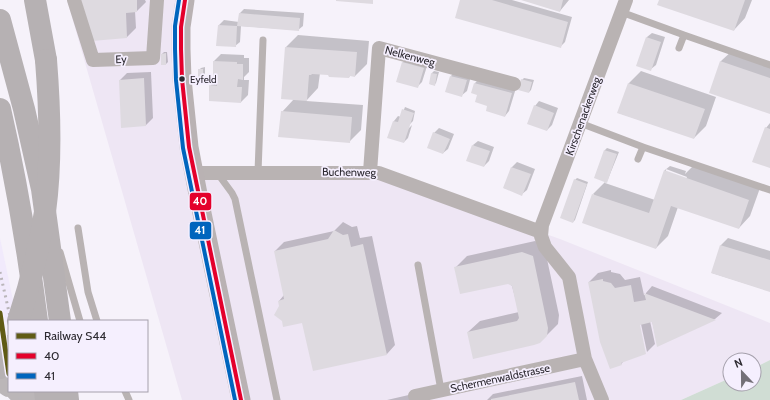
<svg xmlns="http://www.w3.org/2000/svg" width="770" height="400" font-family="Cabin,sans-serif">
	<style>
		.industrial { fill: #eee6f4 }
		.built { fill: #f1eafc }
		.green { fill: #d0ddd4 }
		.shadow { fill: #0003; fill-rule: evenodd }
		.building { fill: #dedae0 }
		.lines { fill: none; stroke-linecap: round; stroke-linejoin: round }
		.lane { stroke: #b9b3b3; stroke-width: 7 }
		.street { stroke: #b9b3b3; stroke-width: 14 }
		.secondary { stroke: #b9b2b3; stroke-width: 19 }
		.primary { stroke: #bbb6b8; stroke-width: 22 }
		.highway { stroke: #b6b1b3; stroke-width: 22 }
		.rail { stroke: #bab6ba; stroke-width: 3; stroke-dasharray: 2 4; stroke-linecap: butt }
		.highway-bridge { stroke: #b6b1b3; stroke-width: 22 }
		.bus-1-casing { stroke: #f5effe; stroke-width: 7 }
		.bus-2-casing { stroke: #f5effe; stroke-width: 7 }
		.bus-1 { stroke: #e4002b; stroke-width: 4 }
		.bus-2 { stroke: #0065bd; stroke-width: 4 }
		.rail-1-casing { stroke: #f5effe; stroke-width: 8 }
		.rail-1 { stroke: #605b15; stroke-width: 5 }
		.bus-dot { fill: #2c2930; stroke: #f5effe; stroke-width: 1.5 }
		.labels { text-anchor: middle; stroke-width: 3.5; stroke-linejoin: round; paint-order: stroke }
		.bus-label { font-size: 10px; fill: #2c2930; stroke: #f5effe; text-anchor: start }
		.street-label { font-size: 11px; fill: #2c2930; stroke: #f5effe }
		.line-badge { stroke: #f5effe; stroke-width: 1.5 }
		.badge-label { font-size: 11px; text-anchor: middle; font-weight: bold; fill: #fff }
	</style>
	<rect width="100%" height="100%" fill="#f6f2fa"/>
	<path class="industrial" d="M67 0H185L194 172H370L560 239 770 323V360L754 368V360H730V378L681 400H182Z"/>
	<path class="built" d="M0 238 17 319 0 324Z"/>
	<path class="green" d="M770 360V400H681L730 378V384H754V368Z"/>
	<path class="shadow" d="M82 0H145L146 2 137 11H135L136 28 127 37Z
		M461 0H512L572 17 565 42 560 47Z
		M524 0H569L560 11Z
		M660 0H752L745 18 734 30Z
		M244 9 304 13 303 26 298 30 241 26 240 42 235 46 217 45 219 25 224 20 239 22V14Z
		M652 33 665 37 656 65 651 69 647 37Z
		M298 35 369 41 367 64 355 76 351 75 349 77 320 73 318 88 306 101 363 105 361 130 349 142 282 112 294 99 286 47Z
		M733 50 770 62V112L711 92 721 61Z
		M164 52H167L168 62 166 64 162 54Z
		M221 54 244 55V58H249V72L244 77V80H249L248 95 241 102 210 86 218 78H214V61Z
		M408 57 428 63 422 82 417 87 397 81 403 62Z
		M205 67V77L203 80 199 70 201 68Z
		M434 71 439 72 436 83 434 85 430 84 432 73Z
		M455 71 471 76 467 91 462 95 451 76Z
		M641 71 716 97 706 126 694 138 619 113 629 83Z
		M151 72 153 118 146 125 122 126 120 80 127 73Z
		M524 78 534 80 531 90 529 92 522 80Z
		M477 81 516 88 509 111 505 116 489 105 478 94 475 83Z
		M539 101 558 108 552 125 547 130 535 106Z
		M405 107 415 111 413 121 405 129 407 130 412 125 408 138 404 142 388 137 394 121 398 116 401 117Z
		M770 123V167L766 128Z
		M439 128 454 134 448 149 443 153 434 133Z
		M478 141 494 147 489 161 484 166 473 145Z
		M607 148 619 152 608 179 605 183 655 200 665 170 670 166 686 171 685 174 694 165 760 188 750 216 739 228 678 207 668 236 656 248 593 194 606 181 595 177 605 150ZM666 169 687 177 686 179 666 172Z
		M517 162 535 169 527 190 522 194 504 188 512 167Z
		M577 178 588 182 575 220 573 222 575 180Z
		M343 222 352 227 357 226 360 238 372 236 395 345 387 354 303 322 280 307 279 301 284 295 275 251 284 242 334 231Z
		M728 238 770 251V291L712 273 721 245Z
		M535 241 544 245 559 315 558 324 540 342 468 332 480 321 519 312 512 286 509 283 455 268 467 256Z
		M611 270V272L620 274 625 280 640 277 644 295H646V293L652 286 722 313 715 319 658 345 652 321H650L655 344 647 352 641 324H639L624 361 621 364 589 282 598 273Z
		M582 376 587 400H487L493 394Z
		M413 394 415 400H387Z"/>
	<path class="building" d="M81 0H137V12L126 13 127 38 92 41Z
		M336 0H373V4L336 1Z
		M460 0H492L568 22 561 48 455 18Z
		M521 0H563L560 12Z
		M659 0H745L734 31 657 5Z
		M239 13 300 18 299 31 237 26Z
		M218 25 237 26 236 47 216 46Z
		M646 37 661 42 651 71 636 66Z
		M285 47 357 52 355 77 350 76 349 78 329 77 328 75 312 74 311 75H309L307 101 281 99Z
		M166 53V65H161V54Z
		M213 61 237 62V64H243V80L238 79 237 87H242L241 103 209 101V85L217 86V79H213Z
		M720 61 770 78V114L709 93Z
		M402 62 424 68 418 88 396 82Z
		M198 69H203V81H198Z
		M431 73 437 74 435 86 429 84Z
		M450 76 467 80 462 97 445 92Z
		M144 78 146 126 121 128 119 80Z
		M521 79 532 82 529 93 518 90Z
		M474 83 512 93 505 117 486 111 487 106 475 102 477 95 471 93Z
		M628 83 705 109 694 139 617 113Z
		M534 105 554 113 547 131 527 124Z
		M402 109 414 113 404 143 387 138 393 121 398 122Z
		M281 111 352 117 350 143 278 137Z
		M765 127 770 129V168L752 162Z
		M433 132 450 139 443 154 427 148Z
		M472 145 490 151 484 167 466 161Z
		M604 150 617 154 607 183 594 178Z
		M511 167 531 174 522 196 503 188Z
		M664 170 749 200 739 229 671 206 656 249 582 223 592 194 649 213Z
		M574 179 587 184 573 223 560 218Z
		M334 230 343 235 348 234 351 247 363 244 387 355 313 371 302 323 283 327 282 321 274 315 279 306 278 301 284 299 274 251 328 239Z
		M720 245 770 260V292L711 273Z
		M522 252 533 256 548 328 547 336 540 343 534 345 473 359 467 332 517 321 519 318 512 286 508 284 460 294 454 267Z
		M603 279V281L611 283 615 288 631 285 634 302 646 300 644 293 716 320 657 347 652 322 640 325 646 354 621 363 622 365 610 369 600 342 588 282Z
		M575 382 579 400H491V399Z"/>
	<g class="lines">
		<path class="lane" d="M621 12 684 35 770 65
			M679 48 684 35
			M580 123 643 147 770 190
			M638 159 643 147
			M258 172 263 40
			M218 174 232 193 235 199 277 400
			M78 228 88 292 97 321
			M60 252 80 321
			M418 265 441 390
			M125 391 129 400"/>
		<path class="street" d="M74 0 93 60 153 58 157 0
			M370 172 379 48 514 84
			M194 173H379L541 232
			M415 396 585 359
			M602 400 585 359 569 277 545 247 541 236 542 225 626 0"/>
		<path class="secondary" d="M185 0 181 27V49L182 79 189 147 198 194 241 400"/>
		<path class="primary" d="M0 380 9 386
			M17 391 31 400"/>
		<path class="highway" d="M35 0 46 60
			M0 20 24 109 42 189 60 321
			M0 109C16 179 28 250 37 321
			M0 368 9 346
			M45 391 46 400
			M67 391 68 400"/>
		<path class="rail" d="M0 272 11 321
			M19 391 20 400"/>
		<path class="highway-bridge" d="M18 321C30 285 39 249 45 212 52 161 50 110 46 60"/>
		<defs>
			<path id="bus-1" d="M185 0 181 27V49L182 79 189 147 241 400"/>
			<path id="bus-2" d="M179 0 175 26V49L176 80 183 148 235 400"/>
		</defs>
		<use href="#bus-1" class="bus-1-casing"/>
		<use href="#bus-2" class="bus-2-casing"/>
		<use href="#bus-1" class="bus-1"/>
		<use href="#bus-2" class="bus-2"/>
		<defs>
			<path id="rail-1" d="M0 313 9 374"/>
		</defs>
		<use href="#rail-1" class="rail-1-casing"/>
		<use href="#rail-1" class="rail-1"/>
	</g>
	<circle class="bus-dot" cx="182" cy="79" r="3.5"/>
	<g class="labels">
		<g class="bus-label">
			<text x="190" y="83">Eyfeld</text>
		</g>
		<g class="street-label">
			<text transform="translate(410 56) rotate(15)" y="4">Nelkenweg</text>
			<text transform="translate(121 59) rotate(-2)" y="4">Ey</text>
			<text transform="translate(583 116) rotate(-70)" y="4">Kirschenackerweg</text>
			<text transform="translate(349 172) rotate(1)" y="4">Buchenweg</text>
			<text transform="translate(500 378) rotate(-12)" y="4">Schermenwaldstrasse</text>
		</g>
	</g>
	<g class="line-badge">
		<rect x="189" y="192" width="23" height="19" rx="4" fill="#e4002b"/>
		<rect x="189" y="221" width="23" height="19" rx="4" fill="#0065bd"/>
	</g>
	<g class="badge-label">
		<text x="200" y="205">40</text>
		<text x="200" y="234">41</text>
	</g>
	<rect x="8" y="320" width="140" height="72" fill="#f5effe" stroke="#a5a0ac"/>
	<rect x="16" y="333" width="20" height="6" fill="#605b15" stroke="#a5a0ac"/>
	<text x="44" y="340" font-size="12" fill="#2c2930">Railway S44</text>
	<rect x="16" y="353" width="20" height="6" fill="#e4002b" stroke="#a5a0ac"/>
	<text x="44" y="360" font-size="12" fill="#2c2930">40</text>
	<rect x="16" y="373" width="20" height="6" fill="#0065bd" stroke="#a5a0ac"/>
	<text x="44" y="380" font-size="12" fill="#2c2930">41</text>
	<g transform="translate(742 372) rotate(338)"><circle r="19" fill="#f5effe" stroke="#a5a0ac"/>
	<path d="M0-3L7 15L0 10L-7 15Z" fill="#736f77"/>
	<text y="-6" font-size="11" font-weight="bold" text-anchor="middle" fill="#2c2930">N</text>
	</g>
</svg>
